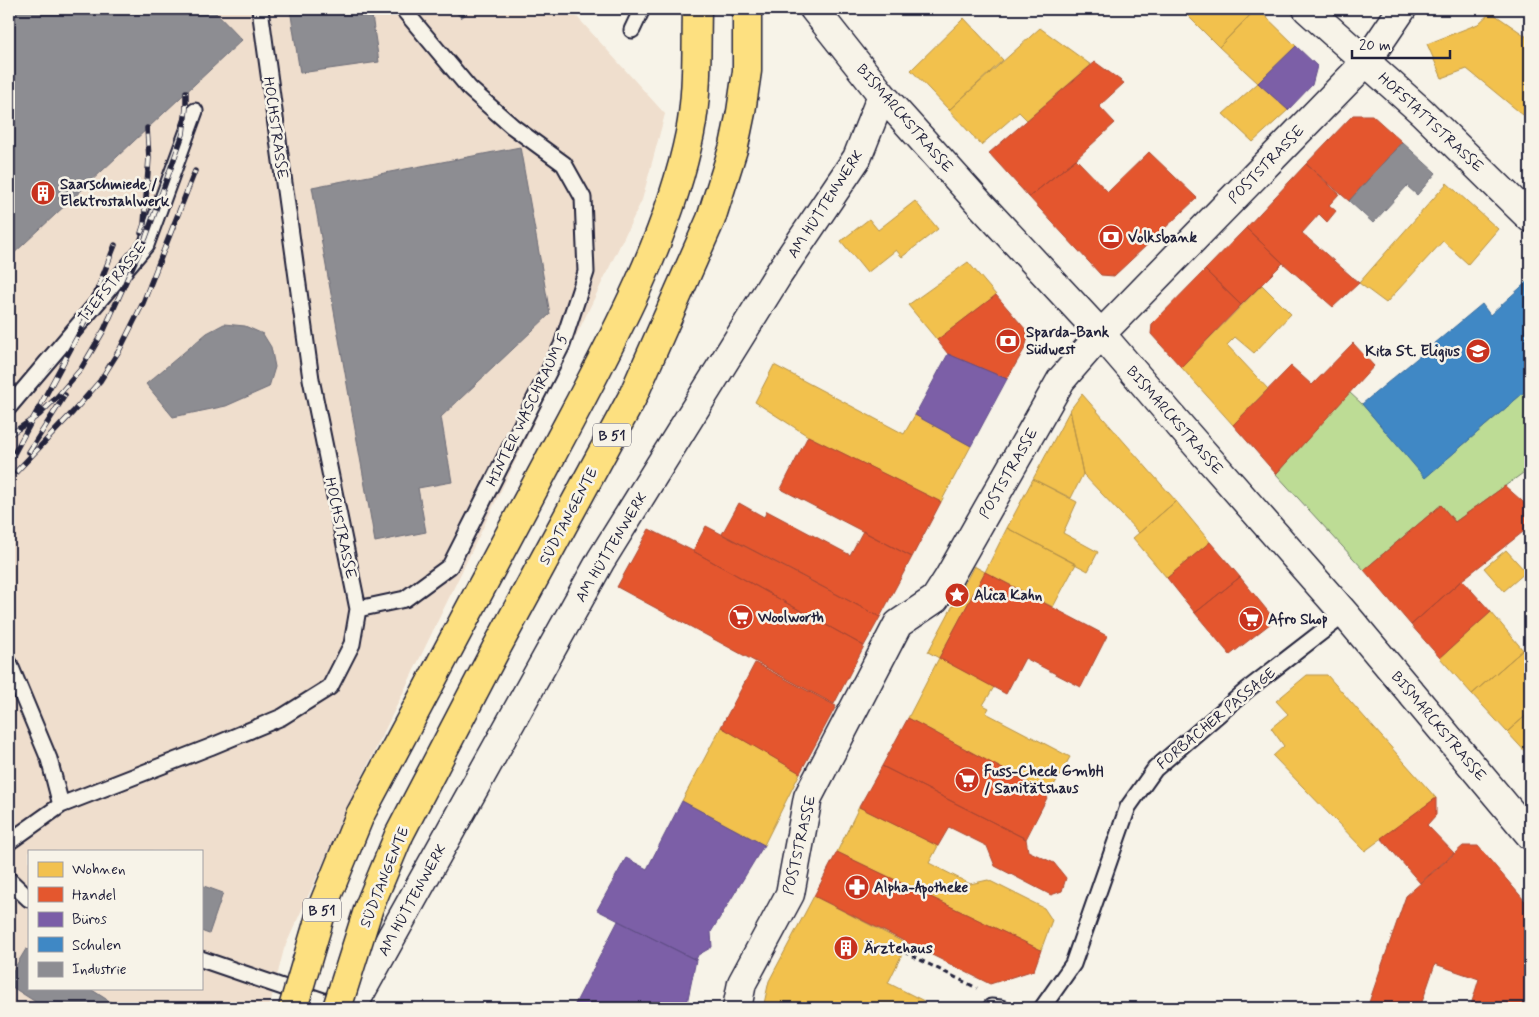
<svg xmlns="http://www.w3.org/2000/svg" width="1539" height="1017" font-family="Mynerve,sans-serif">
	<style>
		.built { fill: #efdecd; fill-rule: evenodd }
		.green { fill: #bddc95; stroke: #707f68 }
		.homes { fill: #f2c14e; stroke: #b49148 }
		.shops { fill: #e4572e; stroke: #aa4732 }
		.offices { fill: #7b5ea7; stroke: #604c87 }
		.schools { fill: #3f88c5; stroke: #36699c }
		.industry { fill: #8d8d92; stroke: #6d6d78 }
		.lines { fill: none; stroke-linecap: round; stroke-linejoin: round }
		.lane-casing { stroke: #22223b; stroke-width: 19 }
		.street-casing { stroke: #22223b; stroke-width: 31 }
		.secondary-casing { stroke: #22223b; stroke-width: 31 }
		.primary-casing { stroke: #22223b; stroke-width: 31 }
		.path { stroke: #22223b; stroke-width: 3; stroke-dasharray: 5 4; stroke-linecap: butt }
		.lane { stroke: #f7f3e8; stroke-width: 15 }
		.street { stroke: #f7f3e8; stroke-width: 28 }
		.secondary { stroke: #f7f3e8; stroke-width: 28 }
		.primary { stroke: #fde080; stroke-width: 28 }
		.rail-casing { stroke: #22223b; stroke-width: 5.5 }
		.rail { stroke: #f7f3e8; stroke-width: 4; stroke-dasharray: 11; stroke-linecap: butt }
		.primary-bridge-casing { stroke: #22223b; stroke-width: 31; stroke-linecap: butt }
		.primary-bridge { stroke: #fde080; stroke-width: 28 }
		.labels { text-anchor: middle; stroke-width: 5; stroke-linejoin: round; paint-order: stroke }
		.shield { fill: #f7f3e8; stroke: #62616f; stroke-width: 1 }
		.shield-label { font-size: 14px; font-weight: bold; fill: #22223b }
		.street-label { font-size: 15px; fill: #22223b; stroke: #f7f3e8 }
		.poi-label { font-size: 15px; font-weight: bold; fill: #22223b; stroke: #f7f3e8; text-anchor: start }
	</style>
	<rect width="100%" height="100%" fill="#f7f3e8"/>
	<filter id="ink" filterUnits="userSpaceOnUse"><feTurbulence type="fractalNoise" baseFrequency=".02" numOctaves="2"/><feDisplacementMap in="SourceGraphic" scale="10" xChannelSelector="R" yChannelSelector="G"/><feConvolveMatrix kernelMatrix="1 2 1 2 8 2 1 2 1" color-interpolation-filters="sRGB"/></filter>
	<g filter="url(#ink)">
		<path class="built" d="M9 9H570L665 114 642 200 365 771 284 949 269 1008H9ZM29 851H201V988H29Z"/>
		<path class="green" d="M1530 387V468L1455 522 1441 505 1364 570 1276 474 1349 392 1362 404 1426 477Z"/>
		<path class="homes" d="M1194 9H1256L1219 47 1187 15Z
			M1256 9H1258L1296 46 1258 83 1219 47Z
			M1491 12 1530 39V106L1523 115 1467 69 1442 78 1427 44 1478 24Z
			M964 18 1003 60 949 110 911 70Z
			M1040 28 1091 65 1027 120 1019 112 981 145 949 110Z
			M1258 83 1288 110 1253 142 1223 114Z
			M1447 183 1498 229 1468 264 1443 241 1386 303 1359 283Z
			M915 201 938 229 902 257 896 250 867 273 841 241 869 219 878 230Z
			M968 262 996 295 937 340 908 305Z
			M1262 285 1291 314 1254 353 1235 337 1227 345 1268 389 1233 425 1181 367Z
			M774 365 904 434 915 415 971 446 941 502 808 436 755 402Z
			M1082 394 1176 501 1139 533 1083 474 1070 410Z
			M1070 410 1083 474 1071 498 1033 479Z
			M1033 479 1077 502 1063 533 1098 552 1088 571 1007 528Z
			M1176 501 1210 542 1167 578 1133 538Z
			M1007 528 1076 564 1053 607 985 572Z
			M1506 550 1526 572 1504 591 1484 568Z
			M974 566 985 572 939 658 928 652Z
			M1491 612 1523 650 1472 694 1440 658Z
			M1523 650 1530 658V712L1507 732 1472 694Z
			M939 658 994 687 983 705 989 708 986 713 1070 757 1049 794 908 718Z
			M1307 675H1327L1436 798 1365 851 1273 756 1284 746 1271 728 1288 714 1276 701Z
			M1530 712V757L1507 732Z
			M721 727 800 773 764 845 682 801Z
			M859 807 938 846 929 863 970 884 988 880 1044 908 1052 920 1041 950 837 852Z
			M814 896 907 944 888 983 924 1001 920 1008H763L769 981Z"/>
		<path class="shops" d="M1095 62 1124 83 1099 106 1115 123 1076 159 1029 197 989 153Z
			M1353 115H1372L1402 142 1349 201 1306 164Z
			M1149 152 1197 198 1114 276 1101 275 1029 197 1076 159 1108 192Z
			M1306 164 1339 194 1329 205 1336 211 1327 222 1319 214 1302 233 1359 283 1333 307 1283 263 1246 228Z
			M1246 228 1283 263 1241 305 1205 270Z
			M1205 270 1241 305 1181 367 1151 334 1152 324Z
			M996 295 1026 330 1028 337 1025 348 1007 379 948 354 937 340Z
			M1353 343 1374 366 1276 474 1233 425 1291 366 1312 385Z
			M808 436 941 502 912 557 781 489Z
			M1505 486 1530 508V520L1523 532 1462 580 1411 625 1364 570 1441 505 1455 522Z
			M739 503 764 517 767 511 850 555 863 531 912 557 880 617 722 534Z
			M706 526 880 617 864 646 693 551Z
			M649 529 693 551 864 646 834 704 617 587Z
			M1210 542 1240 577 1195 613 1167 578Z
			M985 572 1107 636 1081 687 1025 658 1006 694 939 658Z
			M1240 577 1275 620 1230 655 1195 613Z
			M1462 580 1491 612 1440 658 1411 625Z
			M755 663 836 706 800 773 721 727Z
			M908 718 1049 794 1026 839 882 766Z
			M882 766 1026 839 1028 851 1054 863 1066 878 1062 891 1051 895 995 866 987 846 949 827 938 846 859 807Z
			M1436 798V815L1427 825 1454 853 1420 883 1381 838Z
			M1463 846H1478L1530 907V1008H1470L1479 979 1435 964 1420 1008H1367L1406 896Z
			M837 852 1041 950 1034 970 990 984 814 896Z"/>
		<path class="offices" d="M1296 46 1317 66 1312 85 1288 110 1258 83Z
			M948 354 1007 379 971 446 915 415Z
			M682 801 764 845 711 932 712 947 698 955 696 960 597 910 626 858 647 869Z
			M618 921 696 960 686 1008H578L574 1006Z"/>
		<path class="schools" d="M1530 279V387L1425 478 1362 404 1482 304 1490 315Z"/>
		<path class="industry" d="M9 9H212L242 40 9 258Z
			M290 9H371L379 62 300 73Z
			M453 9H472L461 18Z
			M1402 142 1436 173 1417 195 1407 186 1373 223 1349 201Z
			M520 147 550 314 441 417 452 482 418 488 426 532 375 542 312 187Z
			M224 324 245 326 263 334 271 347 275 367 269 387 226 406 173 417 146 384 207 333Z
			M201 885 223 893 209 934 201 931Z
			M26 949 29 950V988H89L120 1008H45L9 985V977Z"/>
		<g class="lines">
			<defs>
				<path id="lane" d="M632 30 642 9
					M9 407 146 245 195 111
					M358 609 405 599 450 566 562 345 586 272 583 198 564 164 512 126 470 89 403 9
					M9 663 49 759 61 805
					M9 842 61 805 210 747 282 717 330 687 352 644 358 609 311 379 260 9
					M9 880 29 899
					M201 959 344 1008
					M991 1007 1001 1008
					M1042 1008 1073 964 1128 807 1155 769 1248 689 1345 614"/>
				<path id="street" d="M1307 9 1422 112 1530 218
					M737 1008 742 983 790 894 808 797 898 624 935 599 949 577 1061 380 1101 334 1366 62 1402 9"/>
				<path id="secondary" d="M814 9 882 95 981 205 1101 334 1187 434 1345 614 1530 835
					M352 1008 601 560 778 275 857 158 882 95"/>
				<path id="primary" d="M360 815C422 699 484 582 546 466 600 363 667 248 690 133 698 92 696 50 697 9
					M399 835 497 647 632 398 711 219 734 146 741 112 747 71V9"/>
			</defs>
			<use href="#lane" class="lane-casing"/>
			<use href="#street" class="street-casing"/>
			<use href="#secondary" class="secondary-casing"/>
			<use href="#primary" class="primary-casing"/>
			<path class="path" d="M904 952 977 988"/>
			<use href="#lane" class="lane"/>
			<use href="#street" class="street"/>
			<use href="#secondary" class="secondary"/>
			<use href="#primary" class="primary"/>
			<defs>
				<path id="rail" d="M141 233 144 224 149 158 147 128
					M9 435 39 415 57 397 81 369 104 330 146 237 183 134 186 108V92
					M29 452 65 395
					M9 463 82 328 115 245
					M16 472 73 412 100 381 120 349 143 303 195 171"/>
			</defs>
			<use href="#rail" class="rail-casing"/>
			<use href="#rail" class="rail"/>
			<defs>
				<path id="primary-bridge" d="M293 1008 324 903 360 815
					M337 1008 369 907 399 835"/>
			</defs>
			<use href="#primary-bridge" class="primary-bridge-casing"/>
			<use href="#primary-bridge" class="primary-bridge"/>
		</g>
	</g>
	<defs>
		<symbol id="building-disc" viewBox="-11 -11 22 22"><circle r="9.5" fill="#c8321e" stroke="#f7f3e8"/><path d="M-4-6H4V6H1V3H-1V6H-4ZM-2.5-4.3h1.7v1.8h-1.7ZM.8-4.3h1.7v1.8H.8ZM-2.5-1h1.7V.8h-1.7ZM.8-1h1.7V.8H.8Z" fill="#fff"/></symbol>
		<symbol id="bank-disc" viewBox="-11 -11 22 22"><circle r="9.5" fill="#c8321e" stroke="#f7f3e8"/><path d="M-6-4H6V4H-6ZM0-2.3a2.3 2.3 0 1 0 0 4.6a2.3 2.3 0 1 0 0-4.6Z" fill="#fff"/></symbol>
		<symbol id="school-disc" viewBox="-11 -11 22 22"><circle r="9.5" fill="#c8321e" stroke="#f7f3e8"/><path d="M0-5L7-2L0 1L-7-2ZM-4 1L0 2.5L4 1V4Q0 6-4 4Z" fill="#fff"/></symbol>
		<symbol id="sight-disc" viewBox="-11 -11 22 22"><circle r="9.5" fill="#c8321e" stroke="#f7f3e8"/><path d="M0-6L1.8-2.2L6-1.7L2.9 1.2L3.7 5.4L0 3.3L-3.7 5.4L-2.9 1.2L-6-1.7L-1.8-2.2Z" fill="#fff"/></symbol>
		<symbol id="supermarket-disc" viewBox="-11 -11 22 22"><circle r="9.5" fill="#c8321e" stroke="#f7f3e8"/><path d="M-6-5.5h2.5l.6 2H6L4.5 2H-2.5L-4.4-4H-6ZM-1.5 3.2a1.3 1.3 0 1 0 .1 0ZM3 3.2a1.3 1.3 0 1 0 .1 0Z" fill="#fff"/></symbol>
		<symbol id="pharmacy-disc" viewBox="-11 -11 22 22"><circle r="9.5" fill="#c8321e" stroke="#f7f3e8"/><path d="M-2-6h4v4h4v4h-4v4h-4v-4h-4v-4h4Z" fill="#fff"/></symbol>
	</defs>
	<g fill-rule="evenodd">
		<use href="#building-disc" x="29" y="179" width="28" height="28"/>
		<use href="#bank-disc" x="1097" y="223" width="28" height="28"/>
		<use href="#bank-disc" x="994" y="327" width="28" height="28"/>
		<use href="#school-disc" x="1464" y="337" width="28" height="28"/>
		<use href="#sight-disc" x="943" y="581" width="28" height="28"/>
		<use href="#supermarket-disc" x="727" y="603" width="28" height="28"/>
		<use href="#supermarket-disc" x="1237" y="605" width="28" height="28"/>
		<use href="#supermarket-disc" x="953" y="766" width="28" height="28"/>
		<use href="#pharmacy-disc" x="843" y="873" width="28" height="28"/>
		<use href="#building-disc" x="832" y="934" width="28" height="28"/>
	</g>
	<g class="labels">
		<g class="shield">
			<rect x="593" y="423.5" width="38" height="23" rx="4"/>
			<rect x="303" y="898.5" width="38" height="23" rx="4"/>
		</g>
		<g class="shield-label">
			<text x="612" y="440">B 51</text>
			<text x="322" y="915">B 51</text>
		</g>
		<g class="street-label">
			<text transform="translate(905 118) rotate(49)" y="5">BISMARCKSTRASSE</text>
			<text transform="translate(1431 122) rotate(43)" y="5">HOFSTATTSTRASSE</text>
			<text transform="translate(276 128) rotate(82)" y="5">HOCHSTRASSE</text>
			<text transform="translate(1266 164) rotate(-46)" y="5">POSTSTRASSE</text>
			<text transform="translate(825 204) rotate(-57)" y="5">AM HÜTTENWERK</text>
			<text transform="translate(112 282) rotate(-51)" y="5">TIEFSTRASSE</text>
			<text transform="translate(527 410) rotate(-64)" y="5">HINTER WASCHRAUM 5</text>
			<text transform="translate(1175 420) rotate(49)" y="5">BISMARCKSTRASSE</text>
			<text transform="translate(1008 473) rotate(-60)" y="5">POSTSTRASSE</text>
			<text transform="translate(568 516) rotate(-62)" y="5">SÜDTANGENTE</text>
			<text transform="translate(341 528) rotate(78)" y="5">HOCHSTRASSE</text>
			<text transform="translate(611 547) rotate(-59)" y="5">AM HÜTTENWERK</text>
			<text transform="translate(1216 718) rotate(-40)" y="5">FORBACHER PASSAGE</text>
			<text transform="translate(1439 726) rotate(50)" y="5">BISMARCKSTRASSE</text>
			<text transform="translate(799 845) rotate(-77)" y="5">POSTSTRASSE</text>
			<text transform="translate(384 877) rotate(-68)" y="5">SÜDTANGENTE</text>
			<text transform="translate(412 900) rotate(-61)" y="5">AM HÜTTENWERK</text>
		</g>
		<g class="poi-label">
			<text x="60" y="189">Saarschmiede /<tspan x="60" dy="17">Elektrostahlwerk</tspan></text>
			<text x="1128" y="242">Volksbank</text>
			<text x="1026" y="337">Sparda-Bank<tspan x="1026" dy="17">Südwest</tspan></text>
			<text x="1460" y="356" text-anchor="end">Kita St. Eligius</text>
			<text x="974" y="600">Alica Kahn</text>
			<text x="758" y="622">Woolworth</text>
			<text x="1268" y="624">Afro Shop</text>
			<text x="984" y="776">Fuss-Check GmbH<tspan x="984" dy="17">/ Sanitätshaus</tspan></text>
			<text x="874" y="892">Alpha-Apotheke</text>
			<text x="864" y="953">Ärztehaus</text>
		</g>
	</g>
	<rect width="1539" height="1017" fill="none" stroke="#f7f3e8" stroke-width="30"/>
	<rect x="15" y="15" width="1509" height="987" fill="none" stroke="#22223b" stroke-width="2" filter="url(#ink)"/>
	<rect x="28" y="850" width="175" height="140" fill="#f7f3e8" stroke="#a29fa3"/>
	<rect x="38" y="862" width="25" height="15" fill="#f2c14e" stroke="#a29fa3"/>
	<text x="72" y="874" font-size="15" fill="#22223b">Wohnen</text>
	<rect x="38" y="887" width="25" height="15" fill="#e4572e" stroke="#a29fa3"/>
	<text x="72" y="900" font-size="15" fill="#22223b">Handel</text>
	<rect x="38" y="912" width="25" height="15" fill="#7b5ea7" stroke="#a29fa3"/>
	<text x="72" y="924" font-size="15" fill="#22223b">Büros</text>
	<rect x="38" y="937" width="25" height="15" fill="#3f88c5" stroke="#a29fa3"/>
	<text x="72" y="950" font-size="15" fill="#22223b">Schulen</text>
	<rect x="38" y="962" width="25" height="15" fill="#8d8d92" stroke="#a29fa3"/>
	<text x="72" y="974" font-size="15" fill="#22223b">Industrie</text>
	<path d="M1352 50v8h98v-8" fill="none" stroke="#22223b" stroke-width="2.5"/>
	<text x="1359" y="50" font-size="15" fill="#22223b" stroke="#f7f3e8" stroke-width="4" paint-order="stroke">20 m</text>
</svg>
